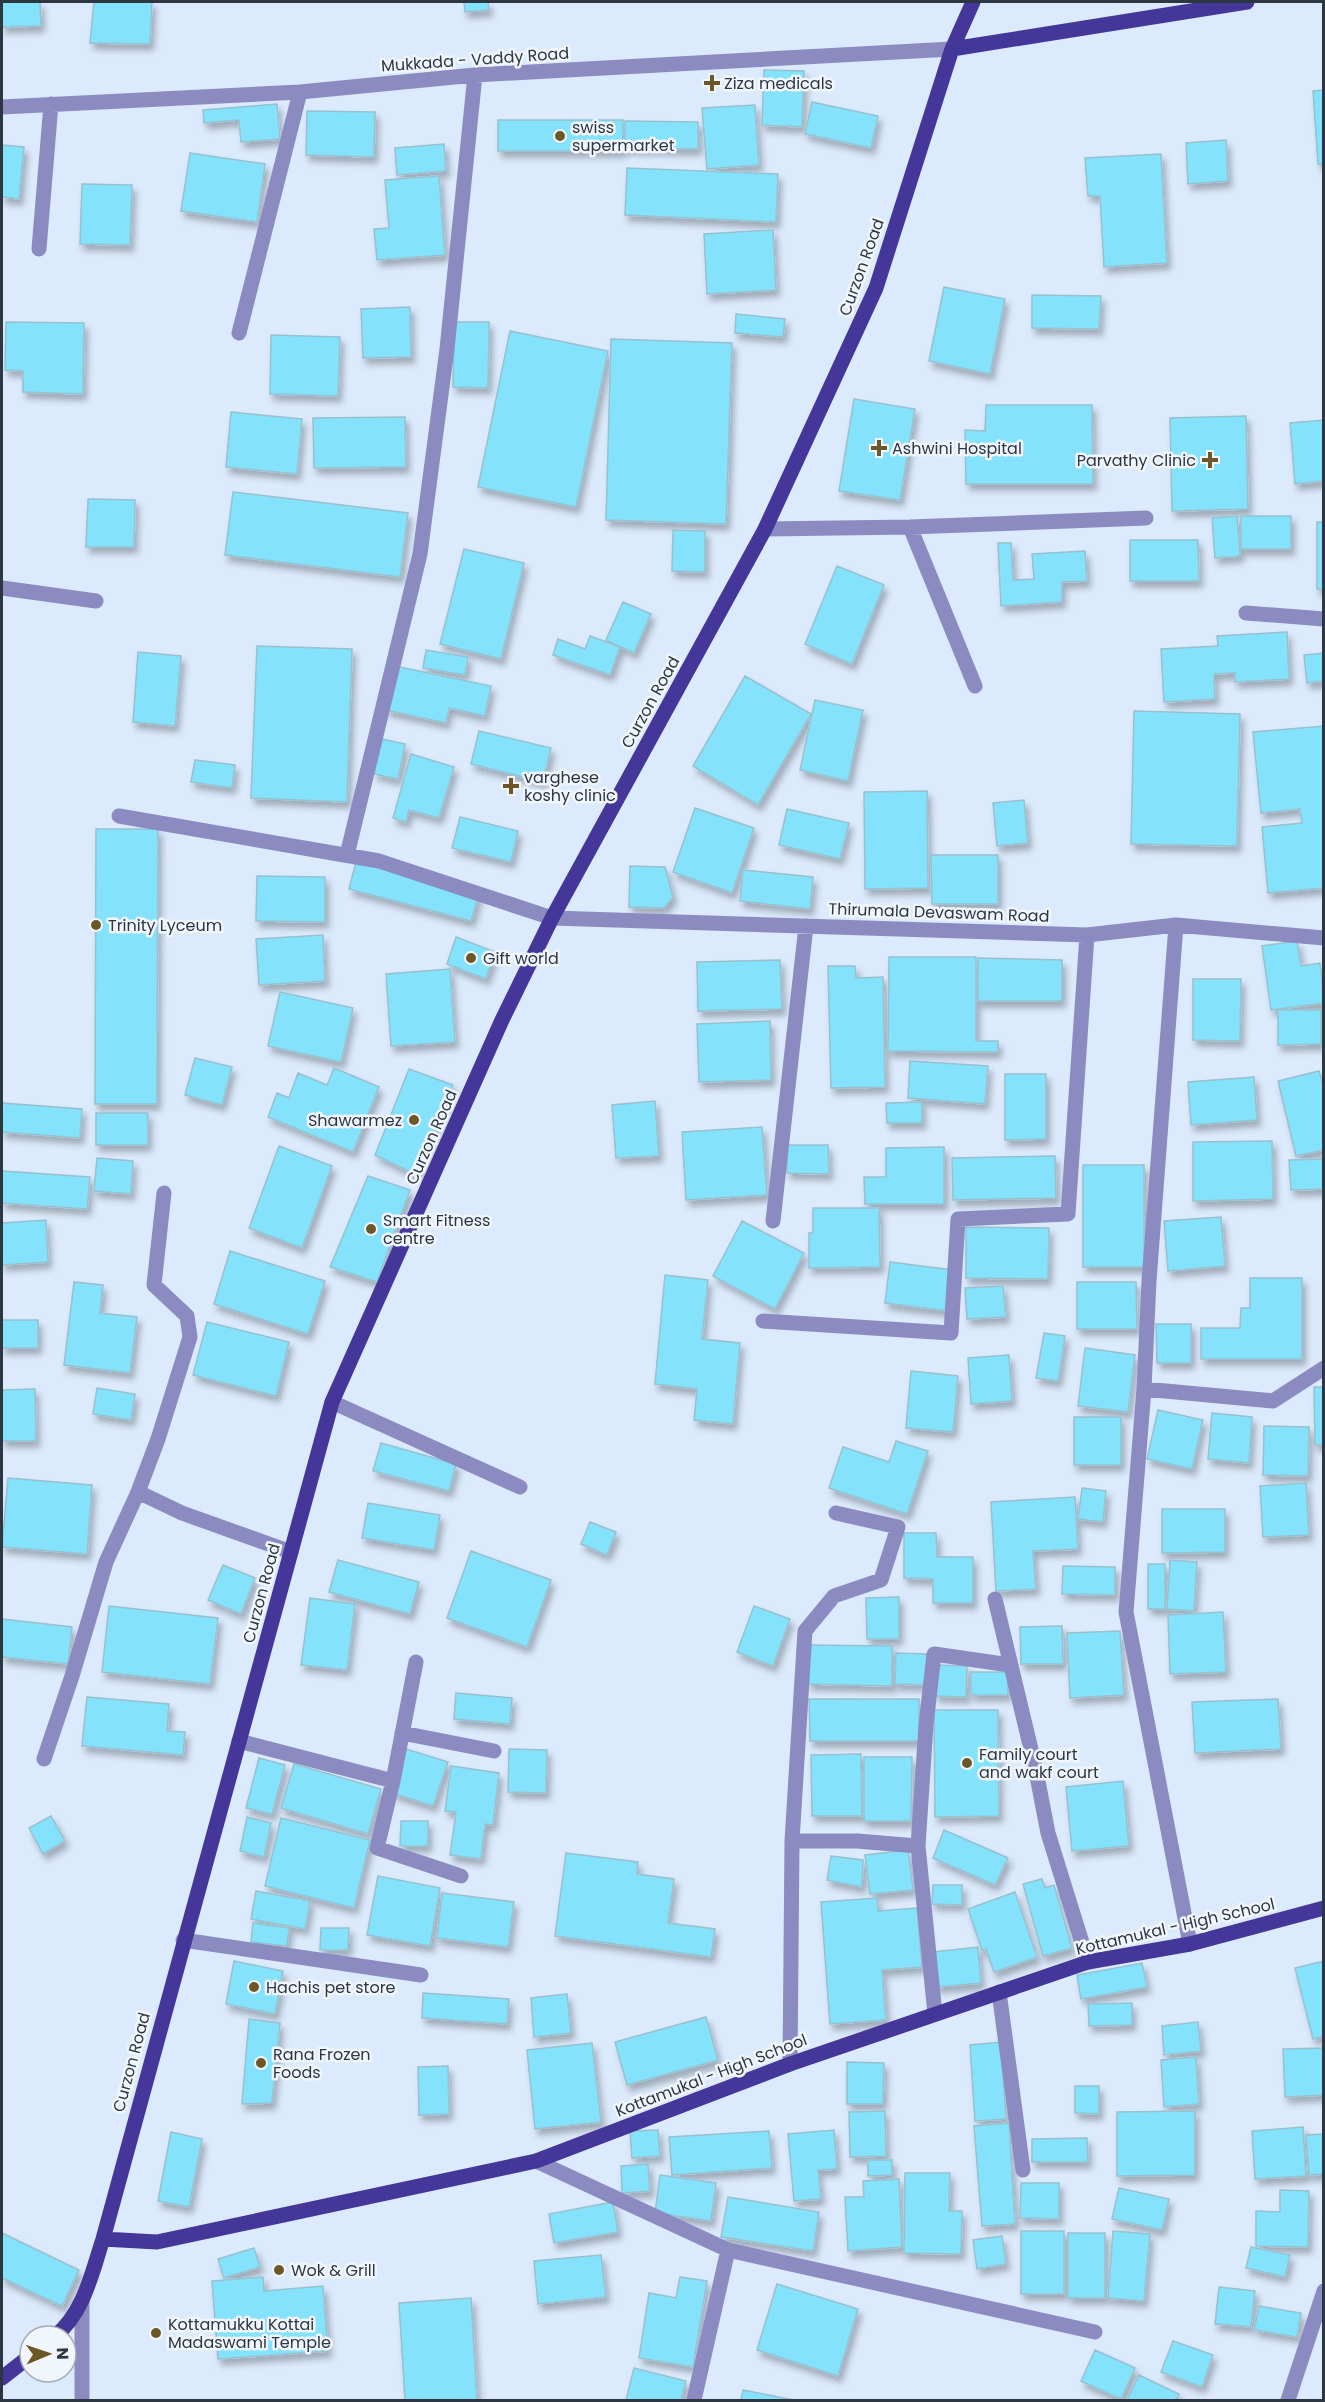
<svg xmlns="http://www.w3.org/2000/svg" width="1325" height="2402" font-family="Poppins,sans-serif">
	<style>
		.building { fill: #84e2fc; stroke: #97c1ce; stroke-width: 1.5; filter: url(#shadow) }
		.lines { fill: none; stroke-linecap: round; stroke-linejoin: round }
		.minor { stroke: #8b8bc2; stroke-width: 15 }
		.major { stroke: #45379a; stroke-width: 15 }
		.poi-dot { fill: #6c5827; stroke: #f1f6fc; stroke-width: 2 }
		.labels { text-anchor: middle; stroke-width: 5; stroke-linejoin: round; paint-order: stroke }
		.street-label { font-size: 16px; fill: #2d3742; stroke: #f1f6fc }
		.poi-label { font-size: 16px; fill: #2d3742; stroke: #f1f6fc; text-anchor: start }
	</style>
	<defs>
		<filter id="shadow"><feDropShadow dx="3.5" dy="6" stdDeviation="3" flood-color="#0004"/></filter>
	</defs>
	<rect width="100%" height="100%" fill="#dbeafc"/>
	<path class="building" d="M2 2H40L41 26 2 27Z
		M94 2H152L150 44 90 43Z
		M464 2H488L489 10 465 12Z
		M764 70 804 71 802 127 762 125Z
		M1324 90V164H1318L1313 91Z
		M812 102 878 116 871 148 805 134Z
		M277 104 280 139 241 142 239 120 204 123 203 110Z
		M755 105 759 165 707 169 702 108Z
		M307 111 375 112 374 157 306 155Z
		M498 120H623V151H498Z
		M625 121 698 122V149L625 148Z
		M1226 140 1228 181 1188 184 1186 143Z
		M444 144 446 171 397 175 395 148Z
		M2 145 24 147 19 199 2 197Z
		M190 153 265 164 257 222 181 211Z
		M1161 154 1167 263 1104 267 1100 196H1088L1085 158Z
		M627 168 778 174 776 222 625 215Z
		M439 176 445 255 377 260 374 229 389 228 385 180Z
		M82 184 132 185 130 245 80 244Z
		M773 230 776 290 707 294 704 234Z
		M944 287 1005 299 990 374 929 361Z
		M1032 295 1101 296 1099 329 1032 328Z
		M410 307 411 357 363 358 361 309Z
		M736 314 785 319 783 337 735 333Z
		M6 322 84 323 83 394 23 392V371L5 370Z
		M454 322H489L488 388 453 387Z
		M510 331 608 351 576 507 478 487Z
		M271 335 340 337 338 396 270 394Z
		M611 339 732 343 726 524 606 520Z
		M854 399 915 409 900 500 839 491Z
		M986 405H1092L1093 484H966L965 430 985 431Z
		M231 412 302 419 297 474 226 467Z
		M1246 416 1248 509 1172 511 1170 418Z
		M405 417 406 467 314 468 313 418Z
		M1324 420V481L1295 484 1290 423Z
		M233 492 408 513 400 577 225 555Z
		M88 499 135 500 134 547H86Z
		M1237 516 1240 556 1215 558 1212 518Z
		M1241 516H1291V549H1241Z
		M1317 522H1324V589H1317Z
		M673 530 705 531V572L672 571Z
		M1130 540H1198L1199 581H1130Z
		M998 543H1011L1013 580 1034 579 1032 554 1085 551 1087 581 1062 582V602L1001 606Z
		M464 549 524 563 501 659 440 644Z
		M837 566 884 585 852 664 805 644Z
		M623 602 651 614 634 653 606 640Z
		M1287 632 1289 679 1235 682V673L1214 674 1215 699 1164 702 1161 649 1218 646 1217 636Z
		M590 636 620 647 610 675 553 655 558 639 585 649Z
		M257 646 352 649 347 802 251 798Z
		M426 650 468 657 465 675 423 668Z
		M138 652 181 656 175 726 133 722Z
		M1324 653V681L1307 683 1304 655Z
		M395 666 491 686 485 716 449 708 446 723 386 710Z
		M745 676 811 714 758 805 693 766Z
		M815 700 863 710 848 781 800 770Z
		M1134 711 1240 714 1237 846 1131 844Z
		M1324 726V888L1268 893 1262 827 1302 823 1300 809 1261 813 1253 732Z
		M479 731 551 748 543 782 471 764Z
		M382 739 405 744 398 779 374 774Z
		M411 754 454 767 439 818 409 810 406 822 393 818Z
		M195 760 235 765 232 788 191 782Z
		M927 791 928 888 865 889 864 792Z
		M1024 800 1028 843 997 846 993 803Z
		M695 808 754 828 732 893 673 872Z
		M787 809 849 823 840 859 779 845Z
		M460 817 518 831 511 862 452 848Z
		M96 829H158L157 1104H95Z
		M931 855H998V904H932Z
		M356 862 479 894 471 921 349 889Z
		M630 866 665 867 673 897 664 908 629 907Z
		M743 870 813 877 810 909 740 901Z
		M257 876 325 877V922L256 921Z
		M323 935 325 981 259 985 256 939Z
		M456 937 495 952 486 979 447 964Z
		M1297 941 1301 966 1320 963 1324 1003 1271 1010 1262 946Z
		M889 957H976V1041H998V1052L888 1051Z
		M978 958 1062 960V1001H978Z
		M780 960 782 1009 698 1011 697 962Z
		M828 966H855L856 978 883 977 885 1087 831 1088Z
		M450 969 455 1042 391 1046 386 974Z
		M1193 979H1241L1240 1041 1193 1040Z
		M280 992 353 1008 341 1062 268 1046Z
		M1278 1010H1321V1044L1278 1045Z
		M770 1021 771 1080 699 1082 697 1024Z
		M195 1058 232 1067 222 1105 185 1095Z
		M910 1061 988 1066 985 1104 908 1098Z
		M334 1068 379 1087 353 1152 268 1117 277 1093 289 1098 298 1073 327 1085Z
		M409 1069 453 1085 417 1175 375 1155Z
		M1319 1071 1324 1088V1150L1296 1156 1278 1081Z
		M1005 1074H1046V1139L1005 1140Z
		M1254 1077 1257 1120 1191 1125 1188 1082Z
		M655 1101 659 1156 616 1158 612 1105Z
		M922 1102V1123H887L886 1103Z
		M2 1103 82 1109 80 1138 2 1132Z
		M96 1113H148V1145H96Z
		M762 1127 767 1195 686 1200 682 1132Z
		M1272 1141 1273 1199 1193 1201V1142Z
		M787 1145H828L829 1174 787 1173Z
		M279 1146 332 1166 302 1248 249 1228Z
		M944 1147V1204H865L864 1177H886V1148Z
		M1055 1156 1056 1198 953 1200 952 1158Z
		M97 1158 133 1161 131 1194 94 1191Z
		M1324 1159V1189L1291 1190 1289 1160Z
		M1083 1165H1144V1267H1083Z
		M2 1171 90 1177 87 1209 2 1203Z
		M368 1176 410 1190 377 1282 330 1267Z
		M813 1208H879L880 1267 809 1268V1233H813Z
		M1221 1217 1225 1266 1168 1271 1164 1221Z
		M46 1220 48 1262 2 1265V1223Z
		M742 1221 804 1253 775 1309 713 1276Z
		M966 1227 1049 1228 1048 1279 966 1278Z
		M230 1251 325 1281 308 1334 214 1304Z
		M890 1262 953 1270 948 1311 885 1303Z
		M665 1275 708 1280 702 1339 740 1343 733 1424 694 1420 697 1389 655 1384Z
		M1250 1278H1302V1359H1201V1328H1240L1241 1308H1250Z
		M74 1282 103 1285 100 1313 137 1317 130 1373 64 1365Z
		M1077 1282H1136L1137 1329H1077Z
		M1003 1286 1006 1317 967 1319 965 1288Z
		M2 1320H38V1348H2Z
		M207 1322 289 1342 276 1396 193 1375Z
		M1156 1324H1191V1363H1157Z
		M1044 1333 1065 1336 1058 1381 1036 1378Z
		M1085 1348 1135 1355 1128 1412 1078 1406Z
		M1009 1355 1012 1401 971 1404 968 1358Z
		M911 1371 958 1376 953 1432 906 1428Z
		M1314 1387H1324V1445H1315Z
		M97 1388 135 1394 131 1420 93 1414Z
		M35 1389 36 1441H2V1390Z
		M1158 1410 1203 1420 1192 1469 1147 1459Z
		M1212 1413 1252 1417 1249 1463 1208 1459Z
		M1074 1417H1121V1465H1074Z
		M1264 1426 1309 1427 1308 1476 1263 1475Z
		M896 1441 928 1451 907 1514 829 1488 843 1447 889 1462Z
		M381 1443 456 1464 449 1491 373 1471Z
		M8 1478 92 1485 87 1554 2 1547Z
		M1306 1483 1309 1535 1263 1537 1260 1486Z
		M1082 1488 1106 1491 1103 1522 1078 1519Z
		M1075 1497 1078 1549 1033 1551 1036 1589 996 1591 991 1502Z
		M368 1503 440 1515 434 1550 362 1538Z
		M1162 1509H1225V1552L1162 1553Z
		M590 1522 616 1532 607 1555 581 1544Z
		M904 1533H936L937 1557H973V1603H933V1579L904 1578Z
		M471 1551 551 1580 527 1647 447 1618Z
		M338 1560 419 1582 410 1614 329 1592Z
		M1170 1560 1197 1562 1194 1611 1167 1609Z
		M1148 1564H1165V1609H1148Z
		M223 1565 255 1578 241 1614 208 1600Z
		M1063 1566 1115 1567V1595L1062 1594Z
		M899 1597V1639H867L866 1598Z
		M310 1598 355 1604 347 1670 301 1665Z
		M109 1606 218 1618 210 1684 102 1672Z
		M754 1606 790 1619 773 1666 737 1652Z
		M1223 1612 1226 1672 1170 1674 1168 1615Z
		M2 1619 72 1627 68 1664 2 1657Z
		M1062 1626 1063 1664H1021L1020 1627Z
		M1120 1631 1124 1695 1070 1698 1067 1633Z
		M808 1645 892 1646V1686L808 1684Z
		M896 1653 927 1654 926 1685 895 1684Z
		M936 1665 967 1666 966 1697 935 1696Z
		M971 1672H1008V1695H971Z
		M456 1693 512 1698 510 1724 454 1719Z
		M87 1697 169 1704 167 1731 185 1732 183 1755 82 1746Z
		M809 1699H919V1741H810Z
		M1278 1699 1281 1749 1195 1753 1192 1702Z
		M934 1710H998L999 1816 935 1817Z
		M406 1749 448 1762 433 1806 392 1793Z
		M509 1749 547 1750 546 1793 508 1792Z
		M861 1754 862 1816H812L811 1755Z
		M864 1757H912L911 1821H864Z
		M259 1758 285 1765 272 1814 246 1808Z
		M294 1764 381 1789 368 1834 281 1808Z
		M451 1766 499 1773 493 1825 485 1824 481 1859 450 1855 456 1812 445 1811Z
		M1123 1781 1129 1846 1072 1851 1066 1787Z
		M51 1816 65 1841 43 1854 29 1828Z
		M247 1817 271 1823 264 1857 240 1851Z
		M281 1818 370 1840 354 1908 265 1886Z
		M401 1821H428V1846H400Z
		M944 1830 1008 1858 995 1885 933 1858Z
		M908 1850 913 1890 870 1894 865 1855Z
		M566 1853 638 1862 637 1874 674 1879 668 1923 715 1929 711 1957 555 1936Z
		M831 1856 863 1860 862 1887 827 1880Z
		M378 1876 440 1888 430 1946 367 1935Z
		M1042 1879 1045 1888 1054 1885 1072 1948 1043 1956 1023 1884Z
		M933 1885H962V1905L932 1904Z
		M256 1891 310 1901 305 1929 251 1919Z
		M1015 1892 1037 1957 994 1972 986 1949 982 1950 968 1909Z
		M442 1893 514 1902 508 1947 437 1938Z
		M877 1898 878 1911 917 1908 922 1967 882 1970 886 2020 830 2024 821 1902Z
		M253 1923 289 1928 287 1946 251 1942Z
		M321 1928H349L348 1950H320Z
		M978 1947 981 1983 936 1987 933 1952Z
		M234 1961 283 1971 275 2014 226 2004Z
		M1324 1961V2036L1313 2039 1295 1968Z
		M1142 1963 1147 1987 1081 1999 1077 1975Z
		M423 1993 509 1999 507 2024 422 2018Z
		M567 1994 571 2033 534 2037 531 1998Z
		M1132 2003V2025L1089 2026 1088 2004Z
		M706 2017 718 2060 627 2085 615 2042Z
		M249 2019 280 2023 272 2103 242 2104Z
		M1198 2022 1201 2051 1164 2055 1162 2026Z
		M1001 2042 1006 2119 975 2121 970 2045Z
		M592 2043 601 2122 535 2129 527 2050Z
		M1324 2048V2095L1285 2097 1283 2049Z
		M1196 2057 1199 2104 1164 2107 1161 2060Z
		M847 2062 884 2063 883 2104H847Z
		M448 2066 449 2114 419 2115 418 2067Z
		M1075 2086H1099V2114L1075 2113Z
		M885 2111 886 2156 850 2157 849 2112Z
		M1195 2111V2175L1117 2176V2112Z
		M1009 2123 1015 2224 982 2226 974 2126Z
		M1303 2127 1306 2176 1255 2179 1252 2131Z
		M658 2130 660 2156 632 2158 630 2131Z
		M834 2130 837 2169 818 2170 821 2199 794 2201 788 2134Z
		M769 2131 772 2168 672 2175 669 2137Z
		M171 2132 202 2139 189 2207 158 2201Z
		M1324 2134V2174L1309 2175 1306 2135Z
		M1087 2138 1088 2162H1032V2139Z
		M868 2160H892V2175L868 2176Z
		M648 2164 650 2191 622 2193 621 2166Z
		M905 2173H950L949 2211H962L961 2254 904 2253Z
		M660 2175 716 2183 711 2221 655 2213Z
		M899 2179 902 2247 848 2251 845 2197H864L863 2181Z
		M1021 2183H1059V2219L1020 2218Z
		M1119 2188 1169 2199 1162 2230 1112 2219Z
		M1280 2190 1309 2191 1308 2247 1256 2246V2211L1280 2212Z
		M728 2197 819 2212 813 2251 721 2237Z
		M613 2202 618 2232 554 2243 549 2214Z
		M1021 2231H1064V2294H1021Z
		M1113 2231 1150 2234 1144 2301 1108 2298Z
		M2 2233 79 2270 62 2306 2 2278Z
		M1068 2233H1105V2298H1068Z
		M1002 2236 1006 2264 977 2269 973 2240Z
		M1251 2247 1290 2255 1285 2277 1246 2268Z
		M254 2248 260 2267 224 2278 218 2259Z
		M601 2255 606 2297 538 2304 534 2261Z
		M263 2277 264 2291 323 2286 328 2351 218 2359 212 2281Z
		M680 2277 707 2281 693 2367 639 2358 649 2293 676 2298Z
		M777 2284 858 2309 838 2376 757 2350Z
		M1219 2287 1255 2291 1251 2327 1215 2324Z
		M471 2298 477 2400H405L399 2303Z
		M1259 2306 1301 2313 1297 2337 1254 2330Z
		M1173 2341 1213 2355 1202 2387 1161 2372Z
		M1095 2350 1135 2368 1121 2399 1081 2381Z
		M634 2368 686 2381 681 2400H626Z
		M1139 2375 1179 2394 1176 2400H1127Z
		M743 2390 794 2400H741Z"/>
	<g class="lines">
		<path class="minor" d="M2 107 300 92 475 75 952 49
			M39 249 51 104
			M239 333 300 92
			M910 527 975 686
			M765 529 910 527 1146 518
			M2 588 96 601
			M1246 613 1324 619
			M119 816 379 861 552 918 1087 935 1176 925 1324 938
			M347 855 420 554 447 349 475 75
			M773 1221 806 926
			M763 1321 951 1333 958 1219 1068 1214 1087 935
			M1144 1389 1149 1281 1176 925
			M332 1402 520 1487
			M138 1492 182 1513 291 1552
			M995 1599 1035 1766 1048 1833 1088 1962
			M402 1733 494 1751
			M239 1741 393 1781 377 1848 461 1876
			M44 1759 72 1676 106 1562 138 1492 158 1439 190 1337 187 1316 154 1285 164 1193
			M393 1781 416 1662
			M792 1841H857L918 1846
			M183 1940 421 1975
			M1190 1944 1126 1612 1144 1389 1273 1401 1324 1368
			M999 1992 1023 2170
			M935 2014 918 1846 926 1725 934 1654 1010 1665
			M790 2064 792 1841 805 1631 834 1596 881 1580 898 1527 836 1513
			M536 2161 728 2250 1095 2332
			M82 2301V2400
			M694 2400 728 2250
			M1288 2400 1324 2291"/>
		<path class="major" d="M952 49 1247 2
			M103 2239 157 2242 536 2161 790 2064 1088 1962 1190 1944 1324 1908
			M55 2336C84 2313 92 2272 103 2239L332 1402 502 1020 552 918 765 529 876 288 952 49 973 2
			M2 2378 30 2356"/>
	</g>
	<g class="poi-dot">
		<path d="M709 74h6v6h6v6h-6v6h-6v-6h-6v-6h6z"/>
		<circle cx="560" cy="136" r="6"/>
		<path d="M876 439h6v6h6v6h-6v6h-6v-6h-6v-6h6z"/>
		<path d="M1207 451h6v6h6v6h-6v6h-6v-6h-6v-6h6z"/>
		<path d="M508 777h6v6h6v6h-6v6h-6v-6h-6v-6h6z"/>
		<circle cx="96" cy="925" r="6"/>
		<circle cx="471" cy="958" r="6"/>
		<circle cx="414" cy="1120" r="6"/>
		<circle cx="371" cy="1229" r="6"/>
		<circle cx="967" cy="1763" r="6"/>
		<circle cx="254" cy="1987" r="6"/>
		<circle cx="261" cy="2063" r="6"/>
		<circle cx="279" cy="2270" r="6"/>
		<circle cx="156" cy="2333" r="6"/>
	</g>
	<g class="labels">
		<g class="street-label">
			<text transform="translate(475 59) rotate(-4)" y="6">Mukkada - Vaddy Road</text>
			<text transform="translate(861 267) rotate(-70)" y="6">Curzon Road</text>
			<text transform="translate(650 702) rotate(-61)" y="6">Curzon Road</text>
			<text transform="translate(939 912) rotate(2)" y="6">Thirumala Devaswam Road</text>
			<text transform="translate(431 1137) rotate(-66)" y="6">Curzon Road</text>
			<text transform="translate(261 1593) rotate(-75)" y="6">Curzon Road</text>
			<text transform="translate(1175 1926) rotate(-13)" y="6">Kottamukal - High School</text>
			<text transform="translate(131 2062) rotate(-75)" y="6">Curzon Road</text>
			<text transform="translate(711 2075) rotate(-21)" y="6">Kottamukal - High School</text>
		</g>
		<g class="poi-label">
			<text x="724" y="89">Ziza medicals</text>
			<text x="572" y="133">swiss<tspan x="572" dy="18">supermarket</tspan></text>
			<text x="892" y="454">Ashwini Hospital</text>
			<text x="1196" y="466" text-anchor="end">Parvathy Clinic</text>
			<text x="524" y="783">varghese<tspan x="524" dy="18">koshy clinic</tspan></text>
			<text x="108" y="931">Trinity Lyceum</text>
			<text x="483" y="964">Gift world</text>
			<text x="402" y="1126" text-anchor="end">Shawarmez</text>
			<text x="383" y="1226">Smart Fitness<tspan x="383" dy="18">centre</tspan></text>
			<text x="979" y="1760">Family court<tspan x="979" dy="18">and wakf court</tspan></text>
			<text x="266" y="1993">Hachis pet store</text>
			<text x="273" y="2060">Rana Frozen<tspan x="273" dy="18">Foods</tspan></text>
			<text x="291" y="2276">Wok &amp; Grill</text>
			<text x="168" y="2330">Kottamukku Kottai<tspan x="168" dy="18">Madaswami Temple</tspan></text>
		</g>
	</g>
	<rect width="1325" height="2402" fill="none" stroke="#2d3742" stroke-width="6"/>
	<g transform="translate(48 2354) rotate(88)"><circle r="28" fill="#f1f6fc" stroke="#a3aab2" stroke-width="1.5"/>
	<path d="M0-4.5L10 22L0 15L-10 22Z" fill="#6c5827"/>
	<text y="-9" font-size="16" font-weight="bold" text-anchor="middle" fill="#2d3742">N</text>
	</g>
</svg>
